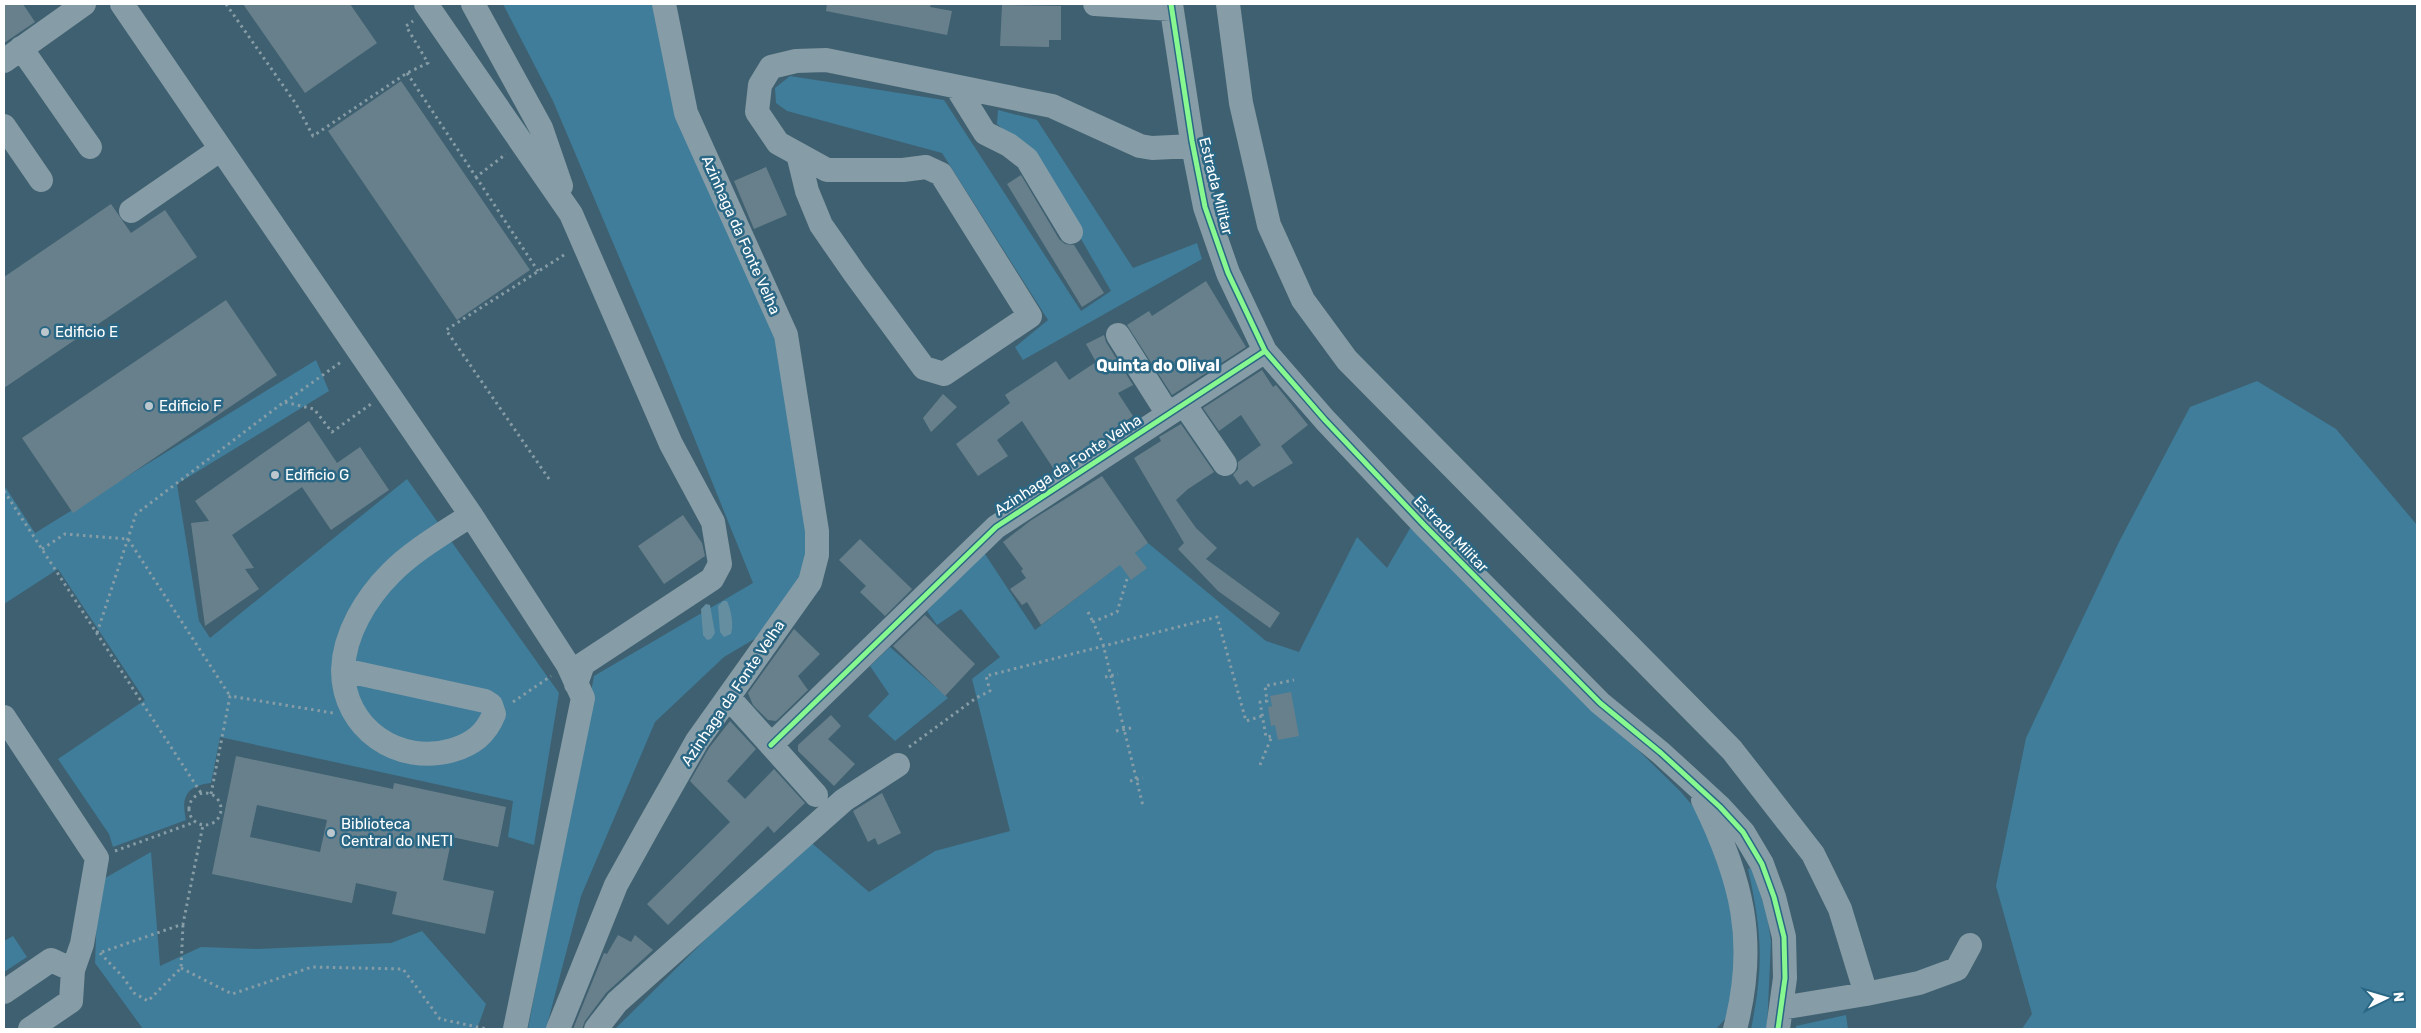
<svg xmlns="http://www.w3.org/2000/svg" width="2421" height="1033" font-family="Rubik,sans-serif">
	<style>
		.green { fill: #3f7d9a }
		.water { fill: #668ea1 }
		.building { fill: #68808c; fill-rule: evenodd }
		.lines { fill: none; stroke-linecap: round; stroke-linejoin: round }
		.path { stroke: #869ca6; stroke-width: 3; stroke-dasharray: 2.5 4; stroke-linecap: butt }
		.minor { stroke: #869ca6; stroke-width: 24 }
		.cycleway-casing { stroke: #2a6785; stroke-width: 8 }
		.cycleway { stroke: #87f88f; stroke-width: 5 }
		.poi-dot { fill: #bcc7cd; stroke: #2a6785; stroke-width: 2 }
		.labels { text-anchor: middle; stroke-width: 5; stroke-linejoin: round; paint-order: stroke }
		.street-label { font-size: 15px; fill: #fff; stroke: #2a6785 }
		.poi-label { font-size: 15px; fill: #fff; stroke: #2a6785; text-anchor: start }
		.neighbourhood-label { font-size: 16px; font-weight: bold; fill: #fff; stroke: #2a6785 }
	</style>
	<rect width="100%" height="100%" fill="#3f6070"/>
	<path class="green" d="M503 4H658L779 345 808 534V554L801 580 771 629 724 657 655 722 581 896 546 1029H528L594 676 753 583 664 363 553 101Z
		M790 76 944 100 1081 311 1111 291 1032 154 997 124 998 110 1037 120 1133 268 1197 243 1202 259 1023 360 1015 347 1048 320 942 153 787 111 776 103 775 88Z
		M316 360 329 391 177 484 199 621 210 638 407 479 559 693 534 845 508 837 513 801 220 737 211 783C186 786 181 797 186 820L113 847 109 834 58 759 145 700 58 569 4 604V489L6 488 35 533Z
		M2257 381 2336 429 2417 525V1029H2022L2032 1014 1996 886 2026 738 2119 542 2190 407Z
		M1412 525 1486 601 1680 791 1698 812 1733 894 1735 980 1726 1018 1716 1029H615L807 839 869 892 935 851 1010 831 972 679 1000 657 961 609 937 625 927 611 983 551 1035 630 1148 543 1266 641 1299 652 1357 537 1387 568Z
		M890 647 948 698 895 741 868 716 889 694 870 666Z
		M151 852 160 966 201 947 258 949 391 943 422 931 486 1004 477 1029H143L95 963 98 882Z
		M1751 868 1766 910 1771 941 1767 1029H1751C1764 967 1762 931 1748 869Z
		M13 936 27 957 4 972V941Z
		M1846 1015 1848 1029H1796V1026Z"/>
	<path class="water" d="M723 601H727C731 610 734 624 731 634L724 637 720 632 718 606Z
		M706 604 710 605 715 633 711 639 707 640 703 635 701 609Z"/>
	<path class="building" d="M4 4H23L35 22 4 43Z
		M243 4H350L377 43 305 93Z
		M827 4H931L930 7 952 11 947 35 826 11Z
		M1002 5 1061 6V40H1049V47L1000 46Z
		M401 81 530 270 457 320 328 131Z
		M766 167 787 215 754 229 734 181Z
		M1021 175 1059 239 1065 244 1074 245 1104 293 1082 307 1007 184Z
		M111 204 131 233 165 210 197 257 4 388V277Z
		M1206 281 1246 347 1172 395 1127 325 1149 311 1152 316Z
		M226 300 277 375 73 513 22 438Z
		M1104 335 1106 342 1133 385 1118 393 1133 416 1111 431 1112 433 1055 471 1022 421 997 440 1008 456 978 476 956 444 1010 403 1005 395 1056 361 1069 380 1096 362 1086 344Z
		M1262 370 1273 387 1276 385 1308 425 1281 446 1293 463 1253 487 1247 480 1240 485 1233 475 1238 469V462L1261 445 1241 415 1219 431 1203 408Z
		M943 394 957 407 931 432 923 418Z
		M309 421 337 463 360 447 389 490 331 530 302 487 232 535 254 568 245 569 259 589 205 626 191 523 209 521 195 501Z
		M1181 424 1214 472 1188 489 1176 500 1196 528 1217 548 1206 559 1280 613 1270 628 1218 591 1178 549 1184 543 1134 458 1161 441 1159 437Z
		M1102 476 1148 543 1135 553 1147 568 1131 580 1120 565 1041 625 1027 602 1022 605 1010 589 1026 578 1021 571 1023 569 1003 542 1030 521Z
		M683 515 702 543 705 556 664 584 638 546Z
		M860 539 912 589 885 616 860 592 866 586 839 560Z
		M925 615 975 664 945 696 893 646Z
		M794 629 820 654 798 676 808 690 776 721 768 720 753 705 748 693Z
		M1291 692 1299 736 1278 740 1275 725 1271 726 1268 707 1272 706 1270 696Z
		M831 715 841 726 828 739 855 764 834 786 798 751V745Z
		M730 721 756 749 727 781 745 799 774 769 805 803 774 833 768 826 668 925 647 904 730 822 690 781 709 748Z
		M236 756 393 789 394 783 506 807 498 847 452 837 443 880 494 891 485 934 392 914 397 892 356 883 352 903 212 874ZM257 805 327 820 320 852 250 837Z
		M882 793 901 833 878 845 875 838 868 842 853 811Z
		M618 935 631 942 635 935 653 950 606 993 585 1021 582 1029H573L604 953 607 954Z"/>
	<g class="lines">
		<path class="path" d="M226 4 296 104 313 136 407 73 428 63 406 26 413 21
			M407 73 476 177 506 154
			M476 177 538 271
			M285 402 341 362
			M549 479 446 330 567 253
			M4 491 201 793
			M42 549 65 534 128 539 230 696
			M1127 579 1117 612 1093 622 1103 644 1143 806
			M1088 612 1093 622
			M97 633 136 514 284 402 314 409 332 432 371 404
			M1105 677 1118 674
			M513 702 551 676
			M1116 731 1131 728
			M909 747 976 698 990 691 986 676 1217 617 1246 721 1262 716
			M1260 765 1272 736 1266 737 1260 702 1267 701 1265 686 1294 680
			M1130 781 1143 778
			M189 809a16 16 0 1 1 32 0a16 16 0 1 1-32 0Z
			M211 794 230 696 333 713
			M115 851 195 822
			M102 952 183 924 203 825
			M100 953 123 977 134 993 148 1001 181 968 183 924
			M181 968 232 994 312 967 403 969 440 1019 487 1029"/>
		<path class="minor" d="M122 4 471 515 568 665 583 698 515 1029
			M426 4 571 214 671 444 713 522 720 564 712 579 583 664 576 684
			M473 4 541 128 561 186
			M1095 4 1171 9
			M1171 4 1192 141 1205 207 1228 273 1265 351 1325 420 1424 525 1600 703 1661 753 1720 807 1743 832 1762 864 1774 897 1784 937 1785 978 1778 1029
			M1228 4 1241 103 1269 225 1303 300 1347 360 1732 750 1813 854 1840 909 1866 994 1781 1008
			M21 48 90 147
			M4 61 84 4
			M957 88 985 133 1009 145 1027 159 1071 232
			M4 126 41 180
			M798 154 807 191 821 225 855 274 924 368 944 374 1030 316 941 174 926 167 903 170H827L778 143 757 112 760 85 771 67 796 61 826 60 1052 106 1140 146 1152 148 1193 146
			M131 211 221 149
			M1118 335 1168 414
			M1184 404 1225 464
			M343 670 485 701 491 705 494 714C486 734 473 744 453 750 399 766 343 729 343 670 344 634 366 598 391 573 414 550 444 533 471 515
			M729 698 816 795
			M4 717 97 858 82 944 73 970 71 1001 30 1029
			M771 745 996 527 1265 351
			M1703 800C1742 879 1758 942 1735 1029
			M4 992 51 960 73 970
			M1866 994 1919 983 1957 969 1970 945
			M558 1029 616 885 651 822 697 741 810 582 817 555V531L786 335 686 113 664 4
			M596 1029 617 1002 844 800 898 765"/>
		<defs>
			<path id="cycleway" d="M1171 4 1192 141 1205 207 1228 273 1265 351 1325 420 1424 525 1600 703 1661 753 1720 807 1743 832 1762 864 1774 897 1784 937 1785 978 1778 1029
				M771 745 996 527 1265 351"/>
		</defs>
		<use href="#cycleway" class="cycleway-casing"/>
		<use href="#cycleway" class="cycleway"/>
	</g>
	<g class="poi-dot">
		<circle cx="45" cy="332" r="5"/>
		<circle cx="149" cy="406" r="5"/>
		<circle cx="275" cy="475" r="5"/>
		<circle cx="331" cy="833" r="5"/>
	</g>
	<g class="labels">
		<g class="street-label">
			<text transform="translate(1216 186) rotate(76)" y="5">Estrada Militar</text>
			<text transform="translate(741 235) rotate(66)" y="5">Azinhaga da Fonte Velha</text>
			<text transform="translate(1068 465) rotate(-33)" y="5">Azinhaga da Fonte Velha</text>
			<text transform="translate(1451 534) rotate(46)" y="5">Estrada Militar</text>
			<text transform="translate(733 693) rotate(-56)" y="5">Azinhaga da Fonte Velha</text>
		</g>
		<g class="poi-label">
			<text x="55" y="337">Edificio E</text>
			<text x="159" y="411">Edificio F</text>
			<text x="285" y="480">Edificio G</text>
			<text x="341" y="829">Biblioteca<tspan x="341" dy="17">Central do INETI</tspan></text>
		</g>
		<g class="neighbourhood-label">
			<text x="1158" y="371">Quinta do Olival</text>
		</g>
	</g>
	<rect width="2421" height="1033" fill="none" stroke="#ffffff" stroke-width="10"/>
	<g transform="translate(2386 998) rotate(85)" stroke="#2a6785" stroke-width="4" paint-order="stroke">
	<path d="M0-4L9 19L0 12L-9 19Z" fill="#ffffff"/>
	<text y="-8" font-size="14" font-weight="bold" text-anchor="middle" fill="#ffffff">N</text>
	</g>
</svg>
